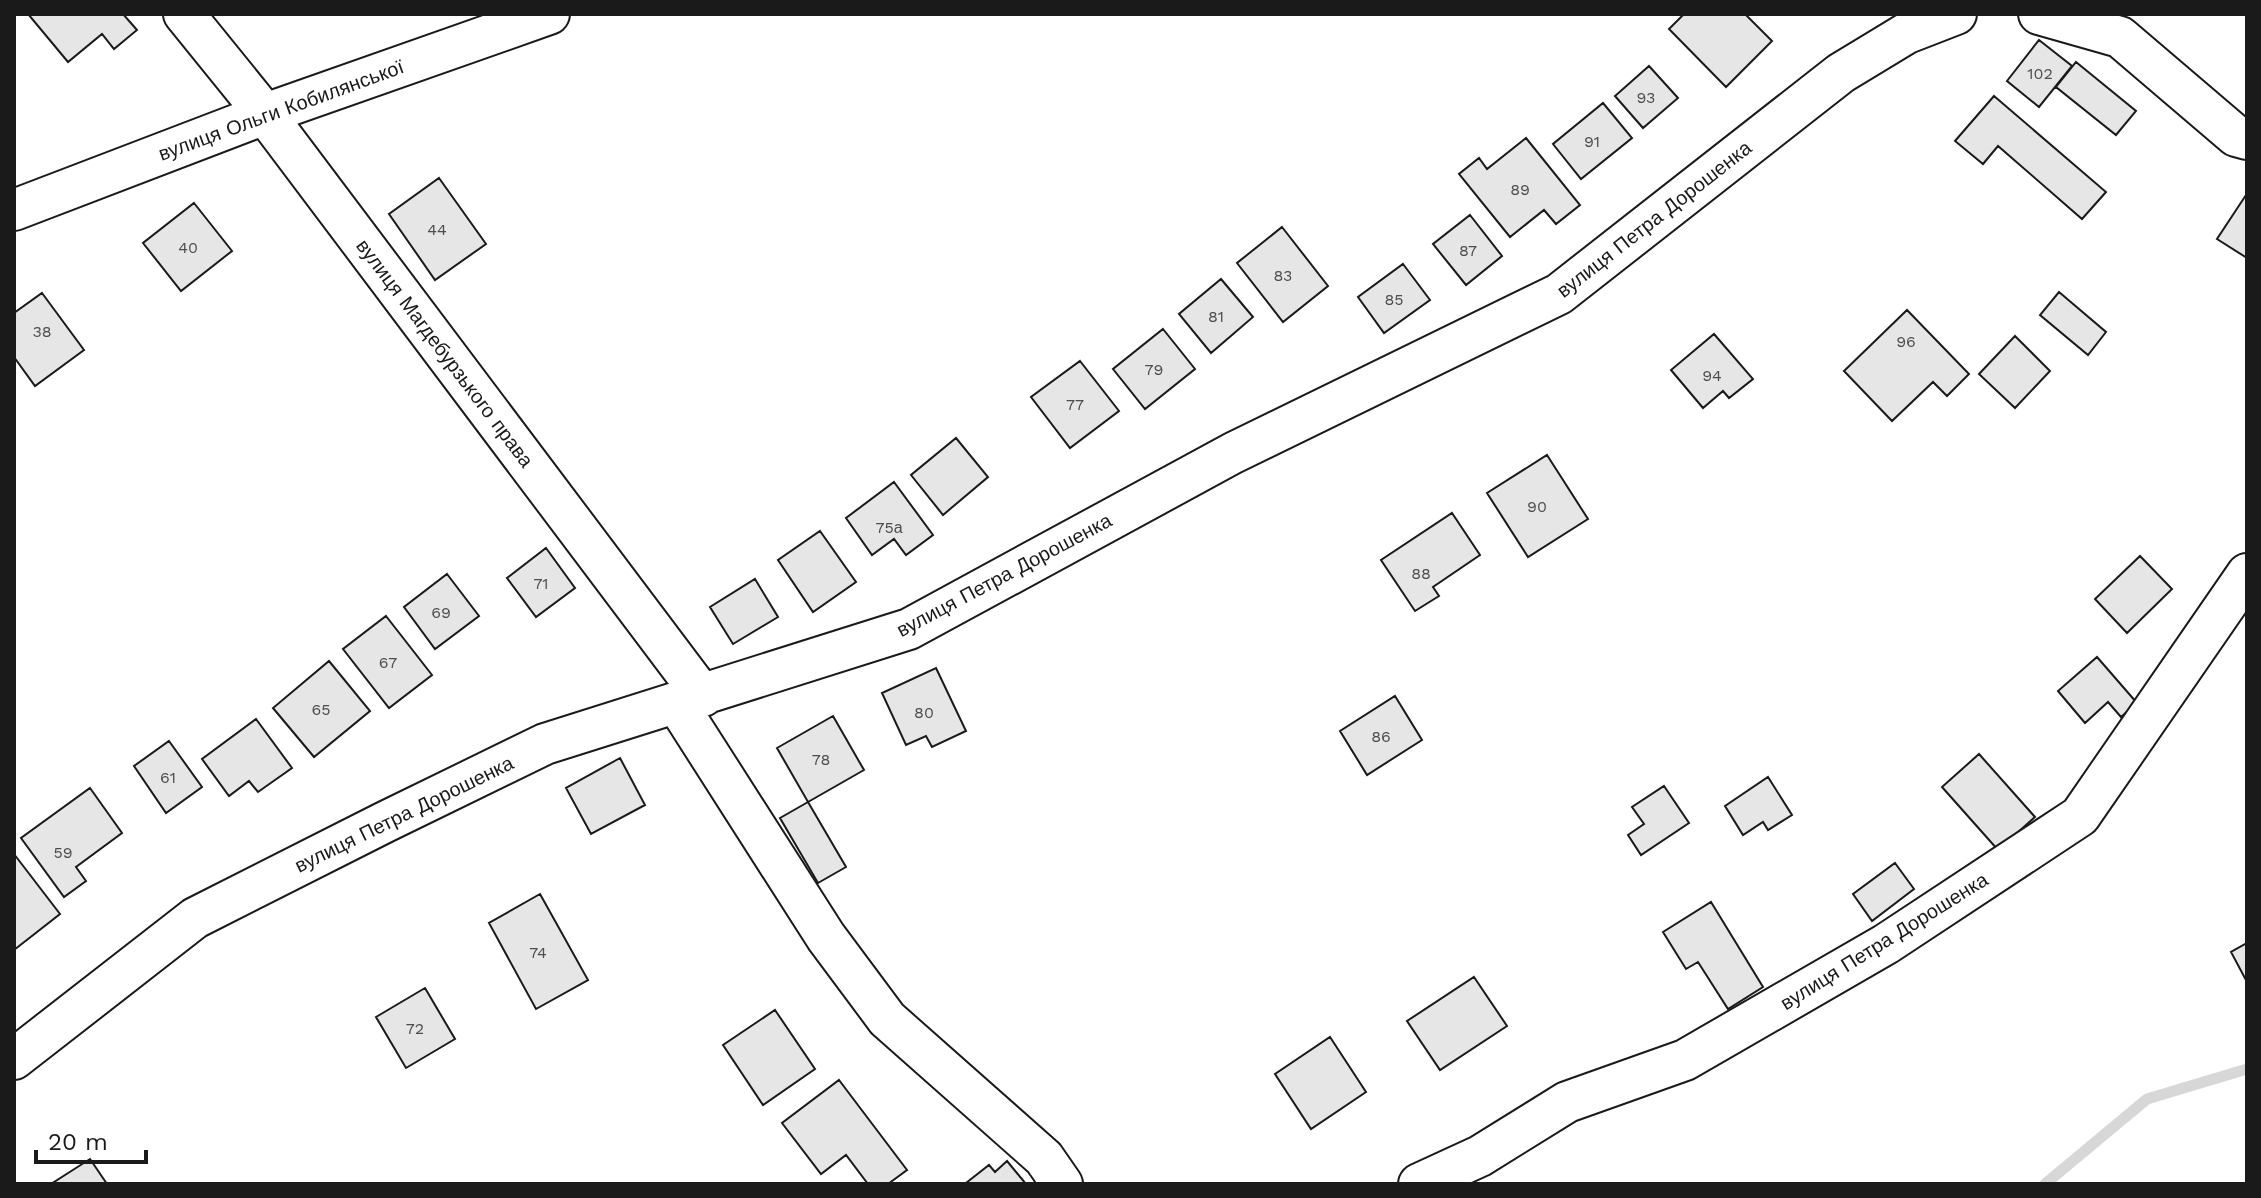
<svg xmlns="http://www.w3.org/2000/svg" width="2261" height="1198" font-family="'Work Sans',sans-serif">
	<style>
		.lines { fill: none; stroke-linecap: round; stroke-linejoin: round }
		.stream { stroke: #d7d7d7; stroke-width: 11 }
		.building { fill: #e6e6e6; stroke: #1a1a1a; stroke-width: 2 }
		.minor-casing { stroke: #1a1a1a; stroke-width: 44 }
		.minor { stroke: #fff; stroke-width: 40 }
		.labels { text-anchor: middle; stroke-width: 6; stroke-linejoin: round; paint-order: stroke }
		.number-label { font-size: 16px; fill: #4d4d4d }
		.street-label { font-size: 20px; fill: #1a1a1a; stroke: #fff }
	</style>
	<rect width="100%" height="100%" fill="#fff"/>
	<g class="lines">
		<path class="stream" d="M2045 1184 2147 1099 2247 1069"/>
	</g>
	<path class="building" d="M28 14H123L137 30 114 49 102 34 68 62Z
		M1684 14H1745L1772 41 1726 87 1669 29Z
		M2039 40 2072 66 2039 107 2007 81Z
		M2076 62 2136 111 2116 135 2056 87Z
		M1649 66 1678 98 1643 128 1615 96Z
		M1994 96 2106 192 2082 219 1998 146 1983 164 1955 141Z
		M1603 103 1632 138 1581 179 1553 144Z
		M1526 138 1580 205 1556 224 1544 210 1510 237 1459 174 1479 158 1487 169Z
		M439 178 486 244 435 280 389 214Z
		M2246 195 2247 196V258L2217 239Z
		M194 203 232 251 181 291 143 243Z
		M1470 215 1502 256 1466 285 1433 244Z
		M1282 227 1328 286 1283 322 1237 263Z
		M1403 264 1430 300 1384 333 1358 297Z
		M1221 279 1253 317 1211 353 1179 314Z
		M2059 292 2106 332 2088 355 2040 315Z
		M42 293 84 350 35 386 14 357V313Z
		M1907 310 1969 374 1947 396 1933 382 1892 421 1844 371Z
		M1163 329 1195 369 1145 409 1113 369Z
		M1714 334 1753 379 1729 398 1723 391 1703 408 1671 370Z
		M2015 336 2050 371 2015 408 1979 374Z
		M1080 361 1119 411 1070 448 1031 397Z
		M956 438 988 477 943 515 911 475Z
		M1547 455 1588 519 1528 557 1487 493Z
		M894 482 933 535 906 555 894 539 872 555 846 518Z
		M1452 513 1480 555 1433 587 1439 596 1415 611 1381 560Z
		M820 531 856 582 813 612 778 560Z
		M546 548 575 588 536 617 507 578Z
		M2140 556 2172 589 2127 633 2095 599Z
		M447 574 479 616 435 649 404 607Z
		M755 579 778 617 733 644 710 607Z
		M386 616 432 675 389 708 343 649Z
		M2097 657 2137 703 2121 717 2108 702 2085 723 2058 691Z
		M329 661 370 711 314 757 273 708Z
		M936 668 966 731 932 747 926 736 906 745 882 693Z
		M1395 696 1422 740 1367 775 1340 731Z
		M833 716 864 770 808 802 777 748Z
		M256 719 292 768 258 792 249 781 229 796 202 759Z
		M169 741 202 787 166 813 134 766Z
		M1979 754 2035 817 1998 850 1942 787Z
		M620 758 645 805 591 834 566 788Z
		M1768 777 1792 815 1768 830 1763 822 1743 835 1725 806Z
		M1664 786 1689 823 1641 855 1628 835 1644 824 1632 807Z
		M90 788 122 833 76 867 86 881 64 897 21 838Z
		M808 802 846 867 818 883 780 818Z
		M14 854 60 914 14 950Z
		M1895 863 1914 889 1872 921 1853 894Z
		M540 894 588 980 536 1009 489 923Z
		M1711 902 1763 987 1728 1009 1698 962 1686 969 1663 932Z
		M2247 943V982L2231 952Z
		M1474 977 1507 1026 1440 1070 1407 1021Z
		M425 988 455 1039 406 1068 376 1017Z
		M775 1010 815 1069 763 1105 723 1045Z
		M1330 1037 1366 1092 1311 1129 1275 1074Z
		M839 1080 907 1170 888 1184H868L846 1155 821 1174 782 1123Z
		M90 1159 107 1184H51Z
		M1007 1161 1026 1184 966 1183 989 1165 995 1172Z"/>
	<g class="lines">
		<defs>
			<path id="minor" d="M184 14 265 114 703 696
				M2039 14 2120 37 2236 136 2247 139
				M14 210 265 114 549 14
				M677 704 826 937 887 1019 1044 1158 1062 1184
				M14 1059 195 918 385 822 545 744 909 629 1233 453 1559 294 1841 73 1907 33 1956 14
				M1419 1184 1480 1156 1567 1102 1685 1060 1886 944 2080 816 2247 574"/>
		</defs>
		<use href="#minor" class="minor-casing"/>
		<use href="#minor" class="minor"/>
	</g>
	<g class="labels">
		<g class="number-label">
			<text x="2040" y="79">102</text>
			<text x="1646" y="103">93</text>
			<text x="1592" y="147">91</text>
			<text x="1520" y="195">89</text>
			<text x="437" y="235">44</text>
			<text x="188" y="253">40</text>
			<text x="1468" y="256">87</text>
			<text x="1283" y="281">83</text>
			<text x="1394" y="305">85</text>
			<text x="1216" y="322">81</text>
			<text x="42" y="337">38</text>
			<text x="1906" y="347">96</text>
			<text x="1154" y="375">79</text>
			<text x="1712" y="381">94</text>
			<text x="1075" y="410">77</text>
			<text x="1537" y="512">90</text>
			<text x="889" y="533">75а</text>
			<text x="1421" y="579">88</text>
			<text x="541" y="589">71</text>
			<text x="441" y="618">69</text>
			<text x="388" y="668">67</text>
			<text x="321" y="715">65</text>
			<text x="924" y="718">80</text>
			<text x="1381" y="742">86</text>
			<text x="821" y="765">78</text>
			<text x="168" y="783">61</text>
			<text x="63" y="858">59</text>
			<text x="538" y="958">74</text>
			<text x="415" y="1034">72</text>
		</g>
		<g class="street-label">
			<text transform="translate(281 110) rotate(-20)" y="7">вулиця Ольги Кобилянської</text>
			<text transform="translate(1654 219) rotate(-38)" y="7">вулиця Петра Дорошенка</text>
			<text transform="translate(445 353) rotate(53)" y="7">вулиця Магдебурзького права</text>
			<text transform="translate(1004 575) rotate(-28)" y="7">вулиця Петра Дорошенка</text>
			<text transform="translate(404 814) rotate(-26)" y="7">вулиця Петра Дорошенка</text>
			<text transform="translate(1884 941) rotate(-32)" y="7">вулиця Петра Дорошенка</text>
		</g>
	</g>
	<rect width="2261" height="1198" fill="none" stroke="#1a1a1a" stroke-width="32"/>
	<path d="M36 1150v12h110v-12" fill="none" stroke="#1a1a1a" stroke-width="4"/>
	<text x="48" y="1150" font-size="24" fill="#1a1a1a" stroke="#ffffff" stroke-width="6" paint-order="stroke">20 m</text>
</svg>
